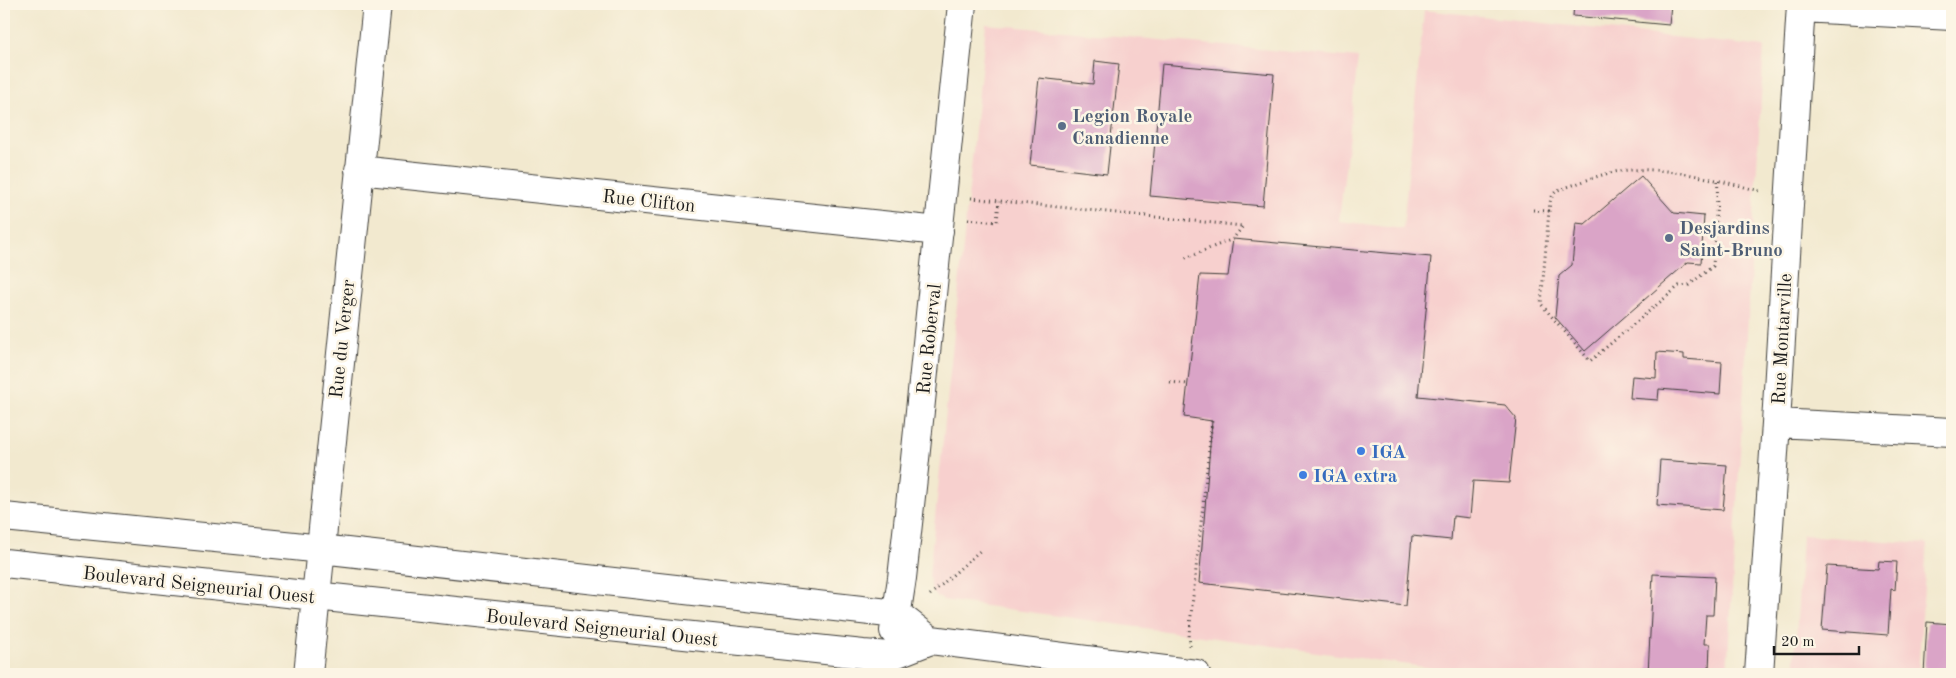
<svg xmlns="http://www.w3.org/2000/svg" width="1956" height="678" font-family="'Old Standard TT',serif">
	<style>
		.built { fill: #f7d0ce }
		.building { fill: #daa4c7 }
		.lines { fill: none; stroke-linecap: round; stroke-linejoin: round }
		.minor-casing { stroke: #3c3b37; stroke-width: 30 }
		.path { stroke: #3c3b37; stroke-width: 3; stroke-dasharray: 1 4; stroke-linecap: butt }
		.minor { stroke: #fff; stroke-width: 28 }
		.service-dot { fill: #5c6f8a; stroke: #fcf5e5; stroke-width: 2 }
		.shop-dot { fill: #3f7fe0; stroke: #fcf5e5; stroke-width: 2 }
		.labels { text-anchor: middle; stroke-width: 5; stroke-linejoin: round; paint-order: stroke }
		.service-label { font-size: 19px; font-weight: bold; fill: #4e5e75; stroke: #fcf5e5; text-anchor: start }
		.street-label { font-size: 19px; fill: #1c1c1c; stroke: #fcf5e5 }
		.shop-label { font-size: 19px; font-weight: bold; fill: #366cbe; stroke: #fcf5e5; text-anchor: start }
	</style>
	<rect width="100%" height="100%" fill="#fcf5e5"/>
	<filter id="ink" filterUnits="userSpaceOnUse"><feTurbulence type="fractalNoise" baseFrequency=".02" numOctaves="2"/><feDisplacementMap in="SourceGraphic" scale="10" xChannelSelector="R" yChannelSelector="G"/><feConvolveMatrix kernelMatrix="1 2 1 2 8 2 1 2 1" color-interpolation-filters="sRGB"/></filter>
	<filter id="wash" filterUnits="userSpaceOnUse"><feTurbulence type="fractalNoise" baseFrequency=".0096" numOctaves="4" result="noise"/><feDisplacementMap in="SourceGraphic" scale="20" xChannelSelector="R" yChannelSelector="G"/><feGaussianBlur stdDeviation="1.12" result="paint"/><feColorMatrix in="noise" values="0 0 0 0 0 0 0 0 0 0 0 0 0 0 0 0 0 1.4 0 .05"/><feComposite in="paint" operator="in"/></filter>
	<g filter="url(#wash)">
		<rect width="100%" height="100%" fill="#f2e9cf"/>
		<path class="built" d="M1424 10 1764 47 1727 674H1474L943 600 938 597 932 592 929 576 986 24 1358 58 1339 221 1403 229Z
			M1802 535 1927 544 1918 674H1794Z"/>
		<g id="blocks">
			<path class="building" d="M1574 4H1671L1669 25 1573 16Z
				M1095 61 1119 64 1107 174 1030 165 1039 78 1093 84Z
				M1162 64 1274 74 1263 206 1150 196Z
				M1641 176 1674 213 1704 216 1701 263 1688 262 1585 351 1555 317 1559 276 1572 265 1576 223 1585 224Z
				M1233 239 1431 257 1418 396 1505 405 1516 418 1509 483 1473 481 1470 518 1453 516 1451 540 1412 536 1406 606 1199 583 1212 421 1184 417 1200 275 1228 276Z
				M1657 352 1684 354V359L1722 362 1720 394 1659 389 1658 400 1630 398 1632 376 1656 378Z
				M1660 460 1727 465 1723 510 1657 505Z
				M1879 561 1897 562 1895 590 1891 589 1888 635 1822 630 1827 566 1878 569Z
				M1653 574 1715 577 1713 615H1706L1704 644H1710L1709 670 1704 674H1648Z
				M1927 622 1952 624V674H1924Z"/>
		</g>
	</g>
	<g filter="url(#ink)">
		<use href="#blocks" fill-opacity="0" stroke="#3c3b37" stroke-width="1"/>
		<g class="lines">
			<defs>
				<path id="minor" d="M1801 8 1952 16
					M359 170 939 231
					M1776 423 1952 432
					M4 517 294 546 897 614 929 639
					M4 563 863 654 890 656 931 640 1196 674
					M894 631 902 578 914 469 962 4
					M308 674 377 4
					M1759 674 1776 423 1801 4"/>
			</defs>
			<use href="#minor" class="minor-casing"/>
			<path class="path" d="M1718 181 1713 266 1689 285 1679 286 1590 361 1541 304 1549 211C1550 202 1550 196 1558 190 1578 184 1599 174 1620 171 1664 165 1717 180 1760 191
				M971 198 1243 226 1233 239 1183 259
				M1533 210 1549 211
				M968 219 997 222 999 201
				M1170 382 1188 384
				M930 595 982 549
				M1190 646 1189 634 1212 421"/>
			<use href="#minor" class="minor"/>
		</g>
	</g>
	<g class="service-dot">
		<circle cx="1062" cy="126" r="5"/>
		<circle cx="1669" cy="238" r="5"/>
	</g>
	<g class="shop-dot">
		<circle cx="1361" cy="451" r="5"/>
		<circle cx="1303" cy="475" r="5"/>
	</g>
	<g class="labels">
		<g class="service-label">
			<text x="1072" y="122">Legion Royale<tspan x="1072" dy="22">Canadienne</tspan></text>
			<text x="1679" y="234">Desjardins<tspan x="1679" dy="22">Saint-Bruno</tspan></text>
		</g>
		<g class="street-label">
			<text transform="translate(649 200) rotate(6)" y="7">Rue Clifton</text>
			<text transform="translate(341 339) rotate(-84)" y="7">Rue du Verger</text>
			<text transform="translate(928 339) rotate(-84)" y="7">Rue Roberval</text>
			<text transform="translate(1781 339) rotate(-87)" y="7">Rue Montarville</text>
			<text transform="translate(199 584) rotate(6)" y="7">Boulevard Seigneurial Ouest</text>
			<text transform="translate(602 627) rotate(6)" y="7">Boulevard Seigneurial Ouest</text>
		</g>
		<g class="shop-label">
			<text x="1371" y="458">IGA</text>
			<text x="1313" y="482">IGA extra</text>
		</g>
	</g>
	<rect width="1956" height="678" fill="none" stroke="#fcf5e5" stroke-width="20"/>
	<path d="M1774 646v8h85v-8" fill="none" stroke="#1c1c1c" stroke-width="2.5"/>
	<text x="1781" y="646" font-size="15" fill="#1c1c1c" stroke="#fcf5e5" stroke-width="4" paint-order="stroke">20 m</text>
</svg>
